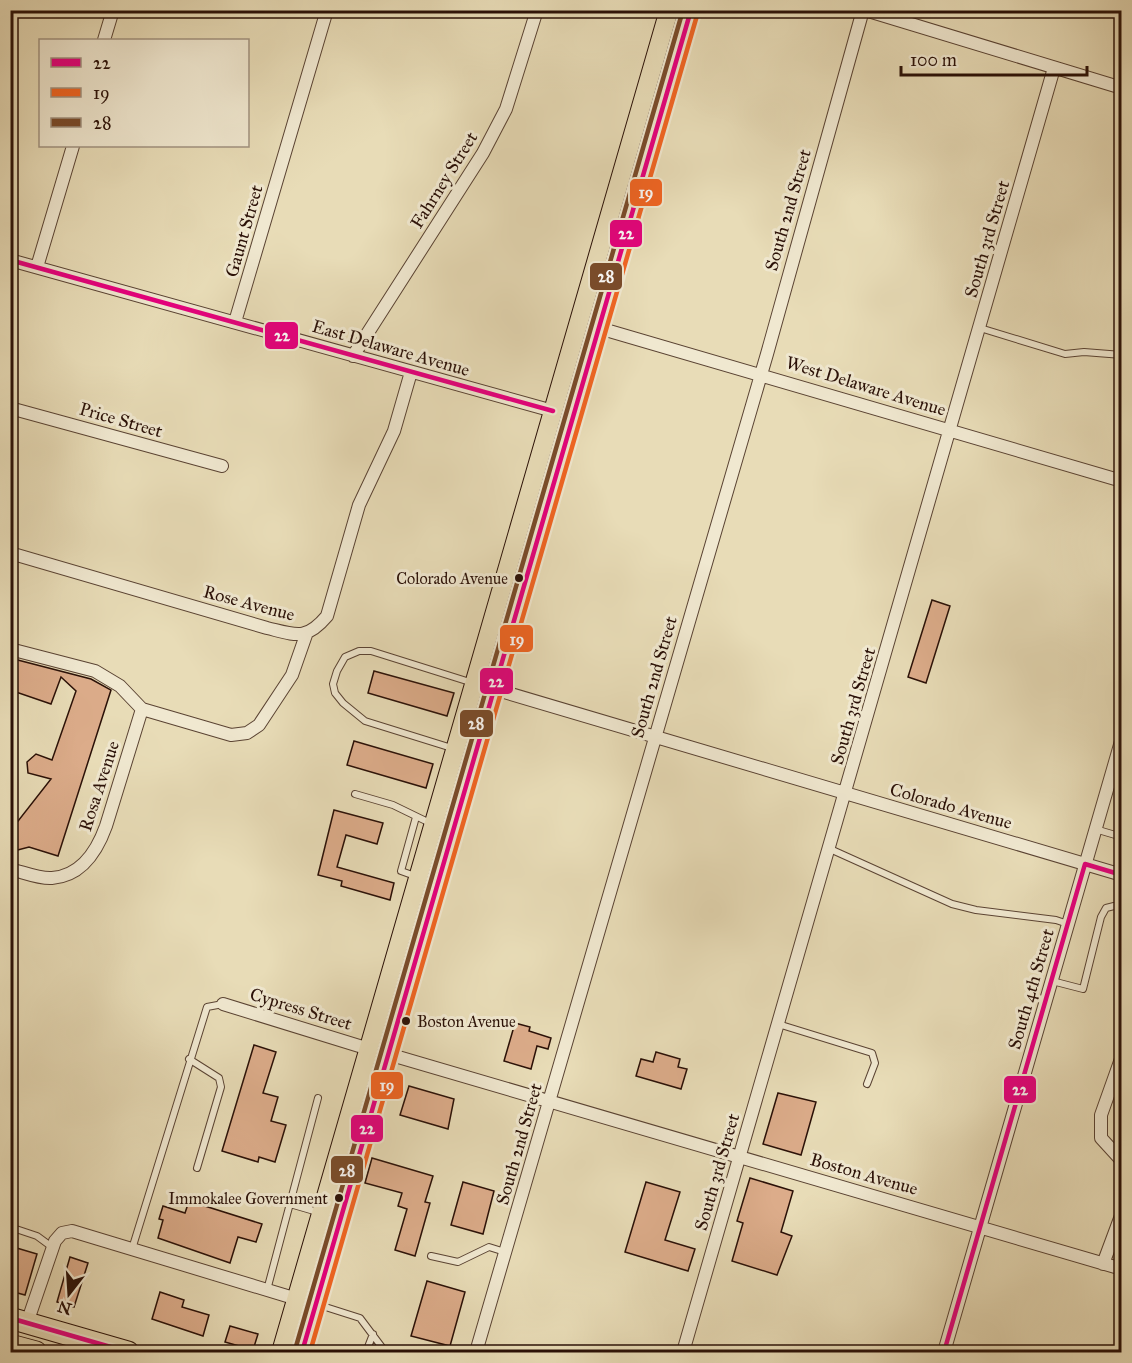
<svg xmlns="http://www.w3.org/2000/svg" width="1132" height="1363" font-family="'IM FELL Great Primer',serif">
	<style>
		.building { fill: #dcac8a; stroke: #2a1007; stroke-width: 1.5 }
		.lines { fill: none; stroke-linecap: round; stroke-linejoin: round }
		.lane-casing { stroke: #5a4333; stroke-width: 8 }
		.street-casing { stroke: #5a4333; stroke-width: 14 }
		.primary-casing { stroke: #2a1007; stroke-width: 20 }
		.highway-casing { stroke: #2a1007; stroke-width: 23 }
		.lane { stroke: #f0e8d0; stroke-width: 6 }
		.street { stroke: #f0e8d0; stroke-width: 12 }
		.primary { stroke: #e8dcb7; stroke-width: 18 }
		.highway { stroke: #e8dcb7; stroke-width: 21 }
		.bus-1-casing { stroke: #f0e8d0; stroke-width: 9 }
		.bus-2-casing { stroke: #f0e8d0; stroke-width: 9 }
		.bus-3-casing { stroke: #f0e8d0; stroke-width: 9 }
		.bus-1 { stroke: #e5007d; stroke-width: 4.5 }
		.bus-2 { stroke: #f26522; stroke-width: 4.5 }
		.bus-3 { stroke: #7a4b2a; stroke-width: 4.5 }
		.bus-dot { fill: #2a1007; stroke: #f0e8d0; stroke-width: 2 }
		.labels { text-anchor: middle; stroke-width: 6; stroke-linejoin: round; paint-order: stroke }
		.bus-label { font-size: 16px; fill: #2a1007; stroke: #f0e8d0; text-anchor: end }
		.street-label { font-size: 18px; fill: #2a1007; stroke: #f0e8d0 }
		.line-badge { stroke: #f0e8d0; stroke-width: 2 }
		.badge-label { font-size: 16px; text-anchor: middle; font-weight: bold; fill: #fff }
	</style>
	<rect width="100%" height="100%" fill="#e8dcb7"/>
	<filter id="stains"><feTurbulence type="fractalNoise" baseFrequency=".00333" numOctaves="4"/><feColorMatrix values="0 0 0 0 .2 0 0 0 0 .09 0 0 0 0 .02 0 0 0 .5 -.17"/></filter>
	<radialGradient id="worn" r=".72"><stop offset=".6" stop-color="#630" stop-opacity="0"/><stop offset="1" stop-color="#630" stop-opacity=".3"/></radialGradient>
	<path class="building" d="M932 600 950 606 926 683 908 677Z
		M10 658 91 679 111 690 58 856 29 847 10 852V824L15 825 51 779 28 773 27 762 36 754 52 760 76 691 61 677 51 704 10 690Z
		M374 671 454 693 447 716 368 693Z
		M354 741 433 764 426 788 347 765Z
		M334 810 383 823 377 844 346 835 337 867 394 883 390 900 341 886 342 881 318 875Z
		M515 1023 530 1027 529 1031 551 1038 548 1049 537 1046 531 1069 504 1061Z
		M254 1045 276 1052 263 1093 278 1097 271 1121 286 1125 275 1162 259 1157 258 1162 222 1151Z
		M656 1052 680 1059 678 1067 687 1069 681 1089 636 1076 641 1059 653 1062Z
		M409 1086 454 1099 448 1129 400 1115Z
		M778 1093 816 1102 801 1155 763 1144Z
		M372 1158 433 1176 425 1202 430 1203 415 1256 395 1250 407 1209 398 1206 402 1193 365 1183Z
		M750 1178 793 1191 781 1232 792 1236 777 1275 732 1261 743 1223 737 1221Z
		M463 1182 494 1191 483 1234 451 1225Z
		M646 1182 680 1192 665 1240 695 1249 688 1271 625 1252Z
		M189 1201 262 1224 256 1242 238 1237 230 1263 158 1238 163 1220 159 1219 163 1206 185 1213Z
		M10 1246 37 1254 25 1295 10 1291Z
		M70 1257 88 1263 74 1307 57 1302Z
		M427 1281 465 1292 450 1346 411 1336Z
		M160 1292 184 1300 182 1307 209 1315 203 1336 152 1319Z
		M230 1326 258 1334 253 1350 225 1342Z"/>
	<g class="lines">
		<defs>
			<path id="lane" d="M980 328 1065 354 1084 352 1122 355
				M455 749 365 721 343 703 335 693 333 684 337 671 345 657 359 651H371L473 683
				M355 794 393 805 430 823
				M1095 829 1122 837
				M830 849 952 904 976 910 1056 920 1068 924
				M415 876 401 871 416 817
				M1052 981 1083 989 1101 917 1106 908 1114 906 1122 908
				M778 1024 872 1053 875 1063 867 1084
				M189 1059 219 1078 221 1087 197 1168
				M290 1204 321 1213
				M10 1227 37 1236 52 1247
				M132 1249 207 1007 223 1004
				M431 1256 458 1262 489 1247 505 1252
				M267 1290 318 1098
				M316 1304 360 1318 384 1350 391 1352
				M304 1348 324 1352
				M366 1352 373 1334"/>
			<path id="street" d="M865 10 1122 88
				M104 40 113 10
				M10 260 553 411
				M37 267 73 146
				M235 322 327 10
				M599 328 1122 481
				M353 356 483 153 506 109 537 10
				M10 408 222 466
				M10 553 267 628C296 635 306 641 327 616L359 505 394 431 411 372
				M10 649 95 671 120 686 142 709 231 735 247 733 259 725 292 675 306 635
				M494 689 1122 875
				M10 869C23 872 39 879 52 878 81 876 97 851 106 826L142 709
				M223 1004 369 1049
				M388 1054 1122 1269
				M1122 1056 1101 1115V1138L1122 1161
				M1103 1264 1122 1213
				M27 1323 55 1241 62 1233 72 1231 297 1299
				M476 1352 767 354 863 10
				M683 1352 1054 68
				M944 1352 1122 738"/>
			<path id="primary" d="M281 1352 669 10
				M302 1352 571 417 599 328 691 10"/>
			<path id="highway" d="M10 1318 128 1352
				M10 1345 36 1352"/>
		</defs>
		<use href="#lane" class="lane-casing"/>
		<use href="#street" class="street-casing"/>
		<use href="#primary" class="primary-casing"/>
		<use href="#highway" class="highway-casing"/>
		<use href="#lane" class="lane"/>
		<use href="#street" class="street"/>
		<use href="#primary" class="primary"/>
		<use href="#highway" class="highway"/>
		<defs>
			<path id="bus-1" d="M10 260 553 411
				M10 1318 128 1352
				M302 1352 691 10
				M944 1352 1085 864 1122 875"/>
			<path id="bus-2" d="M310 1352 698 12"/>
			<path id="bus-3" d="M295 1350 683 10"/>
		</defs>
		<use href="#bus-1" class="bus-1-casing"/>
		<use href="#bus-2" class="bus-2-casing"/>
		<use href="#bus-3" class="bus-3-casing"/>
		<use href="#bus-1" class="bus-1"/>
		<use href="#bus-2" class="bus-2"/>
		<use href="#bus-3" class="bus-3"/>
	</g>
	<g class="bus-dot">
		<circle cx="519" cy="578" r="5"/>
		<circle cx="406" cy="1021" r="5"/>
		<circle cx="339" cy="1198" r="5"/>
	</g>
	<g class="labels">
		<g class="bus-label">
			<text x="508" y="584">Colorado Avenue</text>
			<text x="417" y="1027" text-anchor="start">Boston Avenue</text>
			<text x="328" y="1204">Immokalee Government</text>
		</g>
		<g class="street-label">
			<text transform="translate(444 180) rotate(-58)" y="6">Fahrney Street</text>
			<text transform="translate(788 210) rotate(-74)" y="6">South 2nd Street</text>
			<text transform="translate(244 231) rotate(-74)" y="6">Gaunt Street</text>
			<text transform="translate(987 239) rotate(-74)" y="6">South 3rd Street</text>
			<text transform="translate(391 348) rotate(16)" y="6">East Delaware Avenue</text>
			<text transform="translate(866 386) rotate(17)" y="6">West Delaware Avenue</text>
			<text transform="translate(121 420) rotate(16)" y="6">Price Street</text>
			<text transform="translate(249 603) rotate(15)" y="6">Rose Avenue</text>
			<text transform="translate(654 677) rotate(-74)" y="6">South 2nd Street</text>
			<text transform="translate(853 706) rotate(-74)" y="6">South 3rd Street</text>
			<text transform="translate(99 786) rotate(-72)" y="6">Rosa Avenue</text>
			<text transform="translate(951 806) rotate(16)" y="6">Colorado Avenue</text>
			<text transform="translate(1031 989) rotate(-74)" y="6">South 4th Street</text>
			<text transform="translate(301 1009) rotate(17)" y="6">Cypress Street</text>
			<text transform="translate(519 1144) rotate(-74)" y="6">South 2nd Street</text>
			<text transform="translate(717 1172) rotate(-74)" y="6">South 3rd Street</text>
			<text transform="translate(864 1174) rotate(16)" y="6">Boston Avenue</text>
		</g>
	</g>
	<g class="line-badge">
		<rect x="629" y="178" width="34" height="29" rx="6" fill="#f26522"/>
		<rect x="609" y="219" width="34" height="29" rx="6" fill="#e5007d"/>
		<rect x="589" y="262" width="34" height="29" rx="6" fill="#7a4b2a"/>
		<rect x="264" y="321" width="35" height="29" rx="6" fill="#e5007d"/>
		<rect x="499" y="624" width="35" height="29" rx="6" fill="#f26522"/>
		<rect x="479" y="667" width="35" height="28" rx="6" fill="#e5007d"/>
		<rect x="459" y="709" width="35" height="29" rx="6" fill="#7a4b2a"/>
		<rect x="370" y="1071" width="34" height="29" rx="6" fill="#f26522"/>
		<rect x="1003" y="1075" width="34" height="29" rx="6" fill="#e5007d"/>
		<rect x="350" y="1114" width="34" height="29" rx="6" fill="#e5007d"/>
		<rect x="330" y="1155" width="34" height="29" rx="6" fill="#7a4b2a"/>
	</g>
	<g class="badge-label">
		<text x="646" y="198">19</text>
		<text x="626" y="239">22</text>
		<text x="606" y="282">28</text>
		<text x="282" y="341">22</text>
		<text x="517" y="645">19</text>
		<text x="496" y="687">22</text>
		<text x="476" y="729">28</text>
		<text x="387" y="1091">19</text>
		<text x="1020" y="1095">22</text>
		<text x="367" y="1134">22</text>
		<text x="347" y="1176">28</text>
	</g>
	<rect width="1132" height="1363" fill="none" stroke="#e8dcb7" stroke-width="36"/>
	<rect x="12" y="12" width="1108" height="1339" fill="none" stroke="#2a1007" stroke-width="3"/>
	<rect x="18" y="18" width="1096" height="1327" fill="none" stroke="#2a1007" stroke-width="1.5"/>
	<rect x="39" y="39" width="210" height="108" fill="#f0e8d0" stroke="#a19280" stroke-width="1.5"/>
	<rect x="51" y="58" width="30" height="9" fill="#e5007d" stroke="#a19280" stroke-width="1.5"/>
	<text x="93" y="69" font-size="18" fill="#2a1007">22</text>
	<rect x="51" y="88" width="30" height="9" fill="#f26522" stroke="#a19280" stroke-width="1.5"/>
	<text x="93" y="99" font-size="18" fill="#2a1007">19</text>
	<rect x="51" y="118" width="30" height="9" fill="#7a4b2a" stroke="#a19280" stroke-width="1.5"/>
	<text x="93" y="129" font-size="18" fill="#2a1007">28</text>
	<g transform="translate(69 1294) rotate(197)" stroke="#f0e8d0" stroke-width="4.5" paint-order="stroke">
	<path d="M0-4.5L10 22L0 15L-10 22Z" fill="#2a1007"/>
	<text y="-9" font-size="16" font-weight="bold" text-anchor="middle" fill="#2a1007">N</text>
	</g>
	<path d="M901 66v9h186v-9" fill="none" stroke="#2a1007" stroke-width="3"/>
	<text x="910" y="66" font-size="18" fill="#2a1007" stroke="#f0e8d0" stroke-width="4.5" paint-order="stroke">100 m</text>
	<rect width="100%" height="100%" filter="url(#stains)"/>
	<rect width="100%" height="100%" fill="url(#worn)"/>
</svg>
